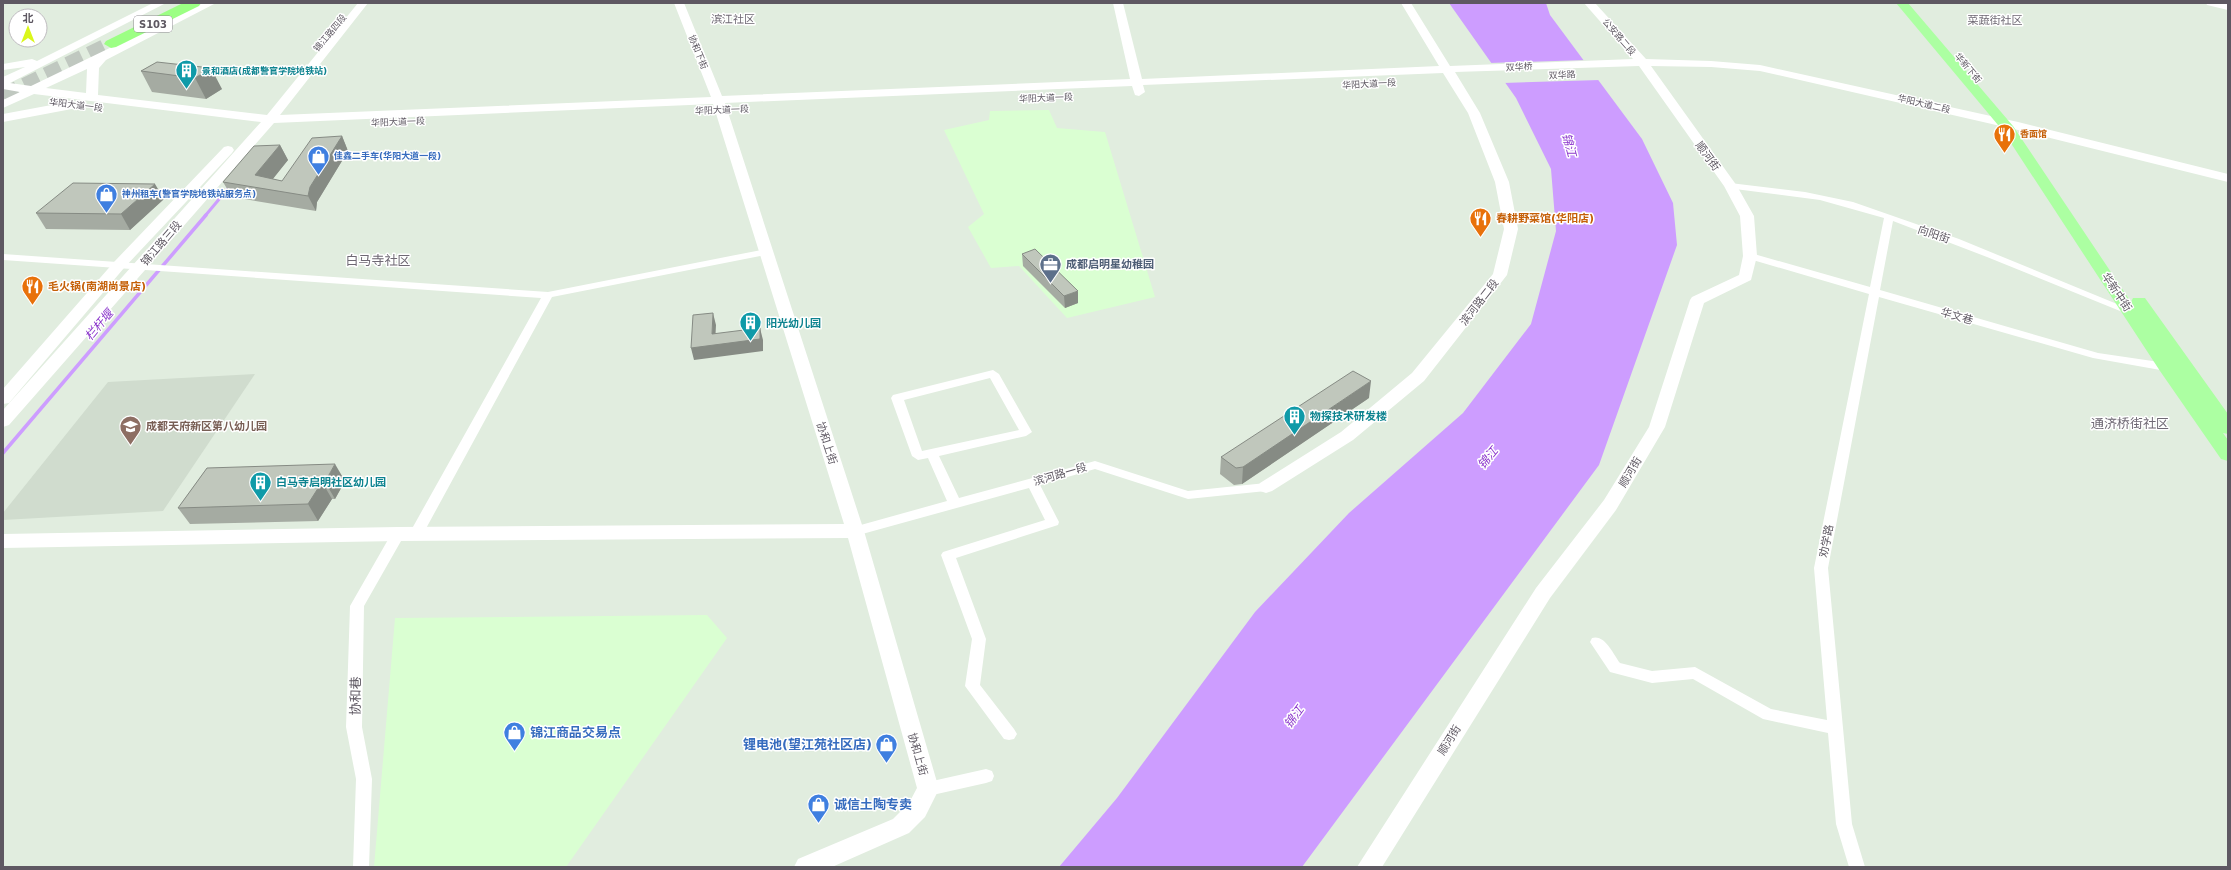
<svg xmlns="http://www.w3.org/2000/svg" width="2231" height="870" font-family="'DejaVu Sans','Noto Sans SC',sans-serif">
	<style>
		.commercial { fill: #daffd2 }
		.education { fill: #d0dcce }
		.water { fill: #cd9dff }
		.pier { fill: #e1eddf }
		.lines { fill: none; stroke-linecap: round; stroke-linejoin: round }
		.stream-far1 { stroke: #cd9dff; stroke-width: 3 }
		.stream { stroke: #cd9dff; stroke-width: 3.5 }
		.highway-tunnel { stroke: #c0c8c0; stroke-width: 16; stroke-dasharray: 16 8; stroke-linecap: butt }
		.street { fill: #fff; fill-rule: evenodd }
		.secondary { fill: #fff; fill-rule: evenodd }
		.primary { fill: #acffa2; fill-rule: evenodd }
		.highway { fill: #9cff84; fill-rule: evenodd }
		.wall { fill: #a5aba2 }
		.shaded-wall { fill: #868b84 }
		.building { fill: #c0c7bc; stroke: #868b84 }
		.labels { text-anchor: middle; stroke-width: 3; stroke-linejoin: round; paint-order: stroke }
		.far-street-label { font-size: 9px; fill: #5e5862; stroke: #fff }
		.far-culture-label { font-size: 9px; font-weight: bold; fill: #0d838f; stroke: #fff; text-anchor: start }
		.far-food-label { font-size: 9px; font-weight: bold; fill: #c56008; stroke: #fff; text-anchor: start }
		.far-shop-label { font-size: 9px; font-weight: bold; fill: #366cbe; stroke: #fff; text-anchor: start }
		.shield { fill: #fff; stroke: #8e8a91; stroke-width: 1 }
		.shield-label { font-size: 10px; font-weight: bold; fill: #5e5862 }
		.far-quarter-label { font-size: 11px; fill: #6f6974; stroke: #fff }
		.street-label { font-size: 11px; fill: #5e5862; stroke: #fff }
		.food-label { font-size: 11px; font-weight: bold; fill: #c56008; stroke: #fff; text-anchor: start }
		.service-label { font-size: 11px; font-weight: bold; fill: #4e5e75; stroke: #fff; text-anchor: start }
		.culture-label { font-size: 11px; font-weight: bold; fill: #0d838f; stroke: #fff; text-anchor: start }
		.education-label { font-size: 11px; font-weight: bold; fill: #785e54; stroke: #fff; text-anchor: start }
		.water-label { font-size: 12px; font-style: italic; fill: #8b36cb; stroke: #fff }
		.quarter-label { font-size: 13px; fill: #6f6974; stroke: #fff }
		.near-street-label { font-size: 13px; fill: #5e5862; stroke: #fff }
		.near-shop-label { font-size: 13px; font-weight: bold; fill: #366cbe; stroke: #fff; text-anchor: start }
	</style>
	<rect width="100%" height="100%" fill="#e1eddf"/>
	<path class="commercial" d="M1049 110 1057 128 1105 132 1155 297 1067 318 1019 266 991 268 968 227 984 214 944 130 989 120 990 111Z
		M707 615 727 638 566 867H374L395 618Z"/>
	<path class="education" d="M255 374 163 511 3 520V513L108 382Z"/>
	<path class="water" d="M1449 3H1546L1550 15 1642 139 1673 203 1677 245 1599 465 1302 867H1059L1117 798 1255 612 1349 513 1463 413 1531 324 1556 231 1551 169 1516 98Z"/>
	<path class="pier" d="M1586 60 1600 80 1503 83 1489 63Z"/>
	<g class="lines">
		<path class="stream-far1" d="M205 216 231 185"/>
		<path class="stream" d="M3 453 206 215"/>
		<path class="highway-tunnel" d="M3 96 111 44"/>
		<path class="street" d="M1730 183 1805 192 1853 202 1959 239 2134 311 2133 313H2125L1987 257 1893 221 1880 290 2098 353 2166 363 2172 367 2166 371 2093 358 1879 297 1828 568 1852 824 1865 867H1849L1836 824 1828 733 1763 719 1693 679 1652 683 1610 672 1590 642 1592 638C1605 634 1613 654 1620 663L1652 671 1695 667 1771 709 1827 720 1814 568 1869 294 1746 258 1745 256 1750 253 1754 254 1870 287 1884 218 1820 200 1727 188 1725 186Z
			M766 249 771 252 770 254 552 297 423 534 421 537H411L409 534 541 298 3 260V254L548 292Z
			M993 370 999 374 1032 432 1026 436 939 456 959 498 1095 461 1188 491 1266 483 1272 487 1266 491 1188 499 1095 469 1040 485 1059 522 1058 525 956 558 986 639 980 685 1014 729 1017 734 1014 739 1009 740 1004 739 965 686 972 639 941 555 943 552 1045 520 1029 488 855 536 850 534 848 531 850 528 947 501 928 458 918 460 912 456 891 398 893 395ZM990 378 1019 430 922 451 904 400Z
			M398 529 403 531 405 534 364 606 362 727 372 779 369 867H353L356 779 346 727 350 606 393 531Z
			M986 769 992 771 994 776 992 781 986 783 928 796 922 794 920 789 922 784 928 782Z"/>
		<path class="secondary" d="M153 3H166L10 83 31 86 203 3H216L106 60 99 68 98 95 267 115 358 3H368L280 115 711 97 674 3H684L722 96 1130 79 1113 3H1123L1142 79 1439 66 1401 3H1411L1450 66 1633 59 1584 3H1595L1646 59 1711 61 1760 65 2018 122 2228 174V182L2018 130 1760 71 1711 67 1651 66 1737 186 1754 216 1757 256 1751 280 1704 303 1665 427 1616 510 1550 598 1382 867H1357L1536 588 1604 500 1649 427 1690 300 1692 297 1739 275 1743 256 1740 216 1724 186 1639 66 1455 72 1480 113 1509 182 1518 229 1507 275 1424 381 1353 440 1272 491 1266 493 1260 491 1257 487 1260 483 1341 432 1412 373 1493 274 1504 229 1495 182 1468 113 1443 73 1143 85 1145 92 1139 96 1135 95 1132 86 725 103 864 531 939 789 925 817 909 833 832 867H794L798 859 893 819 909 803 917 788 848 538 398 541 3 548V534L398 527 844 524 713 104 274 123 9 425 3 427V410L261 122 34 94 3 108V100L20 92 3 89V77L25 67 3 70V64L32 59 37 61ZM87 69 86 93 46 88Z
			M2206 3 2228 4V10L2207 5Z
			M73 101 77 102 79 105 77 108 3 122V114Z
			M228 146 232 147 234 150 232 153 124 268 9 403 3 404V389L114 262 224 147Z"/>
		<path class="primary" d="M1896 3H1908L2013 126 2131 302 2133 298H2145L2228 414V434L2223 433 2228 440V461L2221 459 2160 371 2003 131Z"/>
		<path class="highway" d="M183 3H201L199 6 116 47 111 48 104 44 106 41Z"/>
	</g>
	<path class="wall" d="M157 62 222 89 206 99 152 92 141 71Z
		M342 136 348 151 317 202 316 211 232 197 223 182 280 145 288 160 272 179 282 181Z
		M164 199 130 230 46 229 36 213Z
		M1022 254 1078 303 1065 308 1023 266Z
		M1369 398 1242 484 1234 485 1220 474 1221 457Z
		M207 468 345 481 335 499H332L318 521 190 524 178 508Z"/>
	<path class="shaded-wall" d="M211 68 222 89 206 99 195 78Z
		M342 136 348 151 317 202 316 211 308 196 310 187Z
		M280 145 288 160 265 189 255 175Z
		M155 184 164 199 130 230 121 214Z
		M1078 291V303L1065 308 1064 296Z
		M713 313 716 325 715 344 760 328 763 340V351L694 360 691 348 712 334Z
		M1371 381 1369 398 1242 484 1243 467Z
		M335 464 345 481 335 499 325 482Z
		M322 482 332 499 318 521 308 504Z"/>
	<path class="building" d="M157 62 211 68 195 78 141 71Z
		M342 136 310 187 308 196 223 182 254 146 280 145 255 175 282 181 312 138Z
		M73 183 155 184 121 214 36 213Z
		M1035 249 1078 291 1064 296 1022 254Z
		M713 313 712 334 760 328V339L691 348 693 315Z
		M1353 371 1371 381 1243 467 1236 468 1221 457Z
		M335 464 325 482H322L308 504 178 508 207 468Z"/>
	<defs>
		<symbol id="building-pin" viewBox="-11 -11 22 30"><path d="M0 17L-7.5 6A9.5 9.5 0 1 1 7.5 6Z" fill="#0f9aa8" stroke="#fff"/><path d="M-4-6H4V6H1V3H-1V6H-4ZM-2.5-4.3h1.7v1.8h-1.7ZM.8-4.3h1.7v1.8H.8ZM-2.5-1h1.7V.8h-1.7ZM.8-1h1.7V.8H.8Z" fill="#fff"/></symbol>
		<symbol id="restaurant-pin" viewBox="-11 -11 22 30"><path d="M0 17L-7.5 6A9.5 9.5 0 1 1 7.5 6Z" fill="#e8710a" stroke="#fff"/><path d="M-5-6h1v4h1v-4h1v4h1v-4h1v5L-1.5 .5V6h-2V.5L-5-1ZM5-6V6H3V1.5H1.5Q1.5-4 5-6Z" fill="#fff"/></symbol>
		<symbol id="shop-pin" viewBox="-11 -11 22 30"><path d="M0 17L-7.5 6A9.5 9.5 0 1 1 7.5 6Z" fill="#3f7fe0" stroke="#fff"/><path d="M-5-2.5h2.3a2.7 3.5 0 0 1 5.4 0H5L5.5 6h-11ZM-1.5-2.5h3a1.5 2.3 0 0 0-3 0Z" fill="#fff"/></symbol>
		<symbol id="office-pin" viewBox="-11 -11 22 30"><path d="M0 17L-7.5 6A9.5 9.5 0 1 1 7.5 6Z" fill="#5c6f8a" stroke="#fff"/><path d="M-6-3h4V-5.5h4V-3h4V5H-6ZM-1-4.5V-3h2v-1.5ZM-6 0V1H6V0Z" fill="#fff"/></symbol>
		<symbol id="school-pin" viewBox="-11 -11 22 30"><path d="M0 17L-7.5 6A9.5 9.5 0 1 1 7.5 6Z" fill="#8d6e63" stroke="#fff"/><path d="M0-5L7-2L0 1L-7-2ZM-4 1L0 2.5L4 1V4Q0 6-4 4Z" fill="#fff"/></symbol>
	</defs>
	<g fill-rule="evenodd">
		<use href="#building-pin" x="174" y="58" width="25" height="34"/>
		<use href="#restaurant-pin" x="1992" y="122" width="25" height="34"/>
		<use href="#shop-pin" x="306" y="144" width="25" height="34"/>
		<use href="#shop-pin" x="94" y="182" width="25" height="34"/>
		<use href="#restaurant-pin" x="1468" y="206" width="25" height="34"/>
		<use href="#office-pin" x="1038" y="252" width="25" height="34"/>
		<use href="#restaurant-pin" x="20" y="274" width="25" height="34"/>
		<use href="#building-pin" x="738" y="310" width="25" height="34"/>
		<use href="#building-pin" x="1282" y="404" width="25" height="34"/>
		<use href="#school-pin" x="118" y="414" width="25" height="34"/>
		<use href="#building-pin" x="248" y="470" width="25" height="34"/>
		<use href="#shop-pin" x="502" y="720" width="25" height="34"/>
		<use href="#shop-pin" x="874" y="732" width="25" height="34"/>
		<use href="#shop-pin" x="806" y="792" width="25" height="34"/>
	</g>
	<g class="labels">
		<g class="far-street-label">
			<text transform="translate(330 33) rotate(-50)" y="3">锦江路四段</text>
			<text transform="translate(1619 37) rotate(49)" y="3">公安路二段</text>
			<text transform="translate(698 52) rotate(68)" y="3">协和下街</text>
			<text transform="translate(1519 67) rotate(-3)" y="3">双华桥</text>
			<text transform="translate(1968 68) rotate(50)" y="3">华新下街</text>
			<text transform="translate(1562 75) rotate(-3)" y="3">双华路</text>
			<text transform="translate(1369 84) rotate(-3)" y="3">华阳大道一段</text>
			<text transform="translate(1046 98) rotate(-2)" y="3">华阳大道一段</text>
			<text transform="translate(1924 104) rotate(13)" y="3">华阳大道二段</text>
			<text transform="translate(76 105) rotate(7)" y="3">华阳大道一段</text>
			<text transform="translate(722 110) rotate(-2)" y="3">华阳大道一段</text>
			<text transform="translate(398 122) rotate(-2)" y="3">华阳大道一段</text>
		</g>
		<g class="far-culture-label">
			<text x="202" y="74">景和酒店(成都警官学院地铁站)</text>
		</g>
		<g class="far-food-label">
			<text x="2020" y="137">香面馆</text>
		</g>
		<g class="far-shop-label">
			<text x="334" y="159">佳鑫二手车(华阳大道一段)</text>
			<text x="122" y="197">神州租车(警官学院地铁站服务点)</text>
		</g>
		<rect class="shield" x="134" y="16" width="38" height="16" rx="3"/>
		<g class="shield-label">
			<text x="153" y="28">S103</text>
		</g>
		<g class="far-quarter-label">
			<text x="733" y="23">滨江社区</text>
			<text x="1995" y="24">菜蔬街社区</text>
		</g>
		<g class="street-label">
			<text transform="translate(1708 156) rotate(54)" y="4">顺河街</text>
			<text transform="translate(1934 234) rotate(19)" y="4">向阳街</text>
			<text transform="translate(161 243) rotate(-49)" y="4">锦江路三段</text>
			<text transform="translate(2117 292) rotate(56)" y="4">华新中街</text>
			<text transform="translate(1479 302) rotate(-52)" y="4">滨河路二段</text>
			<text transform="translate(1957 316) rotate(16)" y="4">华文巷</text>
			<text transform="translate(827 443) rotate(72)" y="4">协和上街</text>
			<text transform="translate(1630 472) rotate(-59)" y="4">顺河街</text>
			<text transform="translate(1060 474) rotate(-16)" y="4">滨河路一段</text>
			<text transform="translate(1826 541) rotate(-79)" y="4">劝学路</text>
			<text transform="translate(1449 740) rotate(-58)" y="4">顺河街</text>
			<text transform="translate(918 754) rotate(74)" y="4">协和上街</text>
		</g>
		<g class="food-label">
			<text x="1496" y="222">春耕野菜馆(华阳店)</text>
			<text x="48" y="290">毛火锅(南湖尚景店)</text>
		</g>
		<g class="service-label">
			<text x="1066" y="268">成都启明星幼稚园</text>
		</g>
		<g class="culture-label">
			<text x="766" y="327">阳光幼儿园</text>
			<text x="1310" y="420">物探技术研发楼</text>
			<text x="276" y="486">白马寺启明社区幼儿园</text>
		</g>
		<g class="education-label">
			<text x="146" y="430">成都天府新区第八幼儿园</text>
		</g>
		<g class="water-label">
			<text transform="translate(1569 145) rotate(75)" y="4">锦江</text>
			<text transform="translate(99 325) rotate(-50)" y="4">栏杆堰</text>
			<text transform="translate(1488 458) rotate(-51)" y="4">锦江</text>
			<text transform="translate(1294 717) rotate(-54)" y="4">锦江</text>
		</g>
		<g class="quarter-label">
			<text x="378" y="265">白马寺社区</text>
			<text x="2130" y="428">通济桥街社区</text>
		</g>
		<g class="near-street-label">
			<text transform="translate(355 696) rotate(-89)" y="5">协和巷</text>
		</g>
		<g class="near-shop-label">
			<text x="530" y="737">锦江商品交易点</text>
			<text x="872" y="749" text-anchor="end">锂电池(望江苑社区店)</text>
			<text x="834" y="809">诚信土陶专卖</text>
		</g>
	</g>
	<rect width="2231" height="870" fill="none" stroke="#5e5862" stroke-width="8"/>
	<g transform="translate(28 28)"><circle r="19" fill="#ffffff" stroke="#bfbcc0"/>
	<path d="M0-3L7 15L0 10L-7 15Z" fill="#daf71b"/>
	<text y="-6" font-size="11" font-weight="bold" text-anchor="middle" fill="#5e5862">北</text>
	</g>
</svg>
